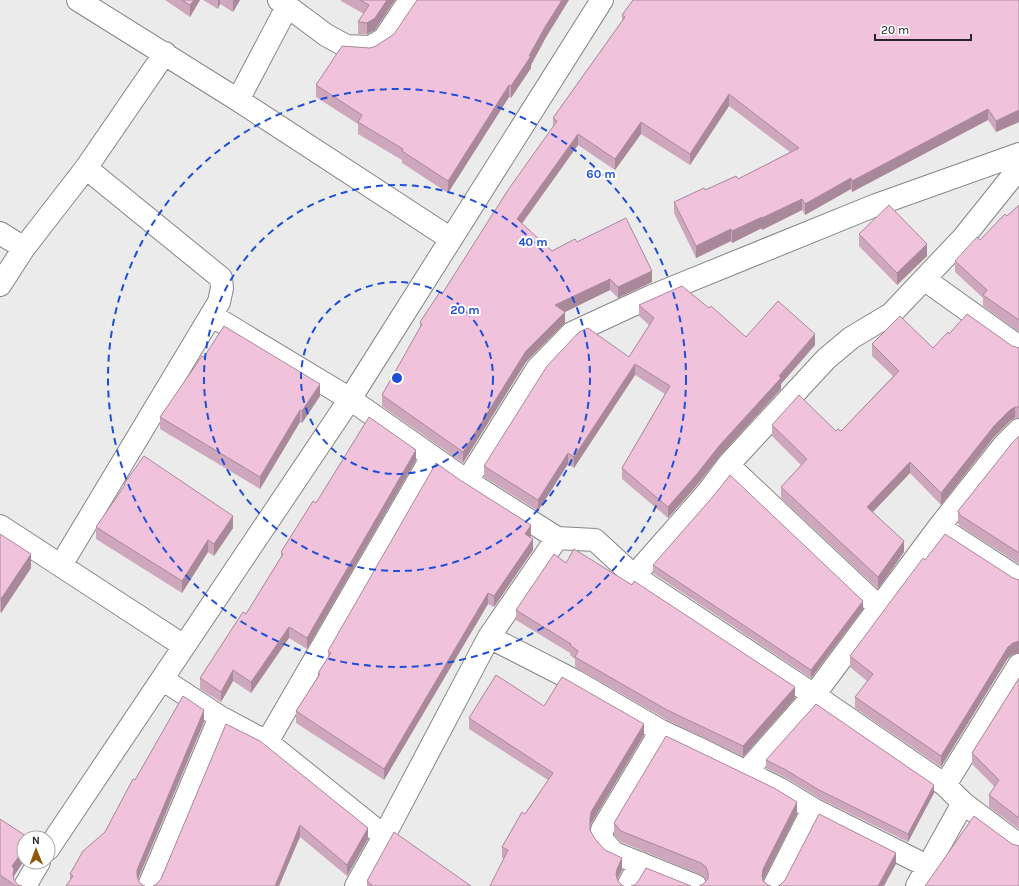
<svg xmlns="http://www.w3.org/2000/svg" width="1019" height="886" font-family="Karla,sans-serif">
	<style>
		.lines { fill: none; stroke-linecap: round; stroke-linejoin: round }
		.street-casing { stroke: #858586; stroke-width: 24 }
		.street { stroke: #fff; stroke-width: 22 }
		.wall { fill: #cfa7bd }
		.shaded-wall { fill: #a9889a }
		.building { fill: #f1c2dc; stroke: #a9889a }
		.ring { fill: none; stroke: #1d4ed8; stroke-width: 2; stroke-dasharray: 7 5 }
		.centre { fill: #1d4ed8; stroke: #fff; stroke-width: 2 }
		.ring-label { font-size: 12px; text-anchor: middle; font-weight: bold; fill: #1d4ed8; stroke: #fff; stroke-width: 4; stroke-linejoin: round; paint-order: stroke }
	</style>
	<rect width="100%" height="100%" fill="#ebebec"/>
	<g class="lines">
		<defs>
			<path id="street" d="M78 0 238 100 451 239
				M279 0 326 35 346 46 370 47 384 39 410 0
				M238 100 287 7
				M0 233 24 248
				M924 279 1019 347
				M0 285 24 248 86 168 165 53
				M211 315 350 399 467 481 557 538 595 540 634 576 814 695 945 785 963 803 1019 845
				M728 465 879 607
				M467 481 537 369 572 333 652 296 876 205 1019 154
				M0 526 184 646
				M939 527 1019 579
				M61 565 219 302 222 288 221 278 86 168
				M634 576 707 493 728 465 826 359 851 338 891 314 963 238 1019 168
				M489 637 577 682 661 731 704 751 780 789 813 809 927 866
				M162 679 220 717 267 742 384 836
				M661 731 602 830V837L604 842 614 853 696 886
				M267 742 432 457
				M746 772 814 695 939 527 1004 445 1019 430
				M945 785 1019 665
				M48 849 350 399 602 0
				M25 886 39 862
				M149 886 220 717
				M356 886 384 836 489 637 557 538
				M628 886 640 863
				M774 886 813 809
				M917 886 963 803"/>
		</defs>
		<use href="#street" class="street-casing"/>
		<use href="#street" class="street"/>
	</g>
	<path class="wall" d="M165 0H200L190 17Z
		M203 0H240L233 12 220 4 218 9Z
		M341 0H395L375 30 367 34H358V22L364 14 341 1Z
		M1019 0V122L996 132 988 120 852 192 851 189 805 215 802 210 762 230V228L732 243 731 241 696 258 674 213V202L738 179 790 152 729 106 690 165 641 134 615 170 578 145 522 224 552 251 577 242 652 282 618 298 610 290 565 312V323L526 362 463 463 382 406V395L420 329V322L442 294 553 127V118L622 21V15Z
		M394 34 545 39 531 65V68L511 98 509 97 448 193 402 163V160L358 134V124L316 97V85L370 48 376 46Z
		M1019 205V332L983 306V298L955 272V261L980 240Z
		M859 234 927 256 897 285 859 246Z
		M639 305 746 337 815 345 781 384V389L719 457 697 485 668 518 622 479V468L665 394 635 375 574 468 568 464 538 511 484 477V466L629 357 649 325 639 316Z
		M949 334 1012 346 1019 348V418H1015L1010 421 994 437 941 505 910 473 873 512 904 552 878 589 781 498V487L801 465 772 436V425L841 431 893 376 872 356V344L933 348Z
		M204 357 320 396 302 423 300 422 260 489 160 429V417Z
		M1019 436V564L960 526 958 523V511Z
		M416 460 307 649 289 638 251 693 233 681 221 702 200 689V678L246 614 281 557V552L316 503Z
		M124 484 233 528 214 556 208 552 182 593 96 539V527L124 486Z
		M0 534 31 568 1 613 0 612Z
		M531 536 530 537 533 550 494 607 488 604 384 780 296 723V711L318 677V673L328 658V651Z
		M925 560 1019 580V653L1013 654 1008 658 941 767 855 708V697L867 681 850 667V656Z
		M566 563 795 698 743 757 667 720 575 667V659L570 655V653L516 620V610Z
		M653 565 863 609 811 678 653 573Z
		M1019 678V829L989 807V795L995 787 972 764V753Z
		M544 706 644 735 591 824 590 827V830L595 839 622 870 617 880 502 858V847L548 780 469 729V718Z
		M204 722 138 880 139 882 144 886 70 881V874L105 832 135 780Z
		M226 724 368 839 347 876 300 837 157 884 161 879Z
		M766 760 934 793 908 842 819 798 786 778 766 768Z
		M797 814 763 880 768 885 703 884 707 880 706 879 701 875 621 842 614 835V823Z
		M0 819 14 876V880L18 885 22 886H0Z
		M367 881 471 886H367Z"/>
	<path class="shaded-wall" d="M194 0H200L190 17V5Z
		M218 0H220V4L218 9Z
		M233 0H240L233 12Z
		M387 0H395L375 30 367 34V23Z
		M562 0H569L545 39 531 65V68L511 98V86L529 56 545 27Z
		M509 85V97L448 193V181Z
		M729 94V106L690 165V154Z
		M988 109V120L852 192V181Z
		M1019 110V122L996 132V121Z
		M641 122V134L615 170V159Z
		M578 134V145L517 230V219Z
		M851 178V189L805 215V204Z
		M802 199V210L762 230V218Z
		M762 217V228L732 243V231Z
		M731 229V241L696 258V246Z
		M927 244V256L897 285V273Z
		M652 271V282L618 298V287Z
		M610 279V290L565 312V323L526 362 463 463V452L555 305Z
		M815 334V345L781 384V389L719 457 697 485 668 518V507L719 446Z
		M635 364V375L574 468V457Z
		M320 384V396L302 423V411Z
		M1015 407V418L1010 421 994 437 941 505V493L994 426 1010 410Z
		M300 410V422L260 489V477Z
		M416 450V460L307 649V638Z
		M568 453V464L538 511V500Z
		M910 462V473L867 518V507Z
		M233 516V528L214 556V544Z
		M531 525V536L525 545V534Z
		M533 539V550L494 607V596Z
		M208 540V552L182 593V581Z
		M904 541V552L878 589V577Z
		M31 554V568L1 613V599Z
		M488 593V604L384 780V769Z
		M863 601V609L811 678V670Z
		M289 627V638L251 693V682Z
		M1019 641V653L1013 654 1008 658 941 767V756L1008 647 1013 643Z
		M233 670V681L221 702V692Z
		M795 687V698L743 757V746Z
		M204 710V722L137 881V870Z
		M644 724V735L591 824 590 830V818L591 812Z
		M934 785V793L908 842V834Z
		M797 802V814L763 881 762 876 763 869Z
		M300 825V837L279 886H275Z
		M368 828V839L347 876V865Z
		M24 849V861L14 876 13 884 12 866Z
		M896 853V864L884 886H878Z
		M622 858V870L617 880 616 875 617 869Z"/>
	<path class="building" d="M182 0H194L190 5Z
		M360 0H387L375 18 367 23 358 22 369 5Z
		M417 0H562L545 27 529 56H531L511 86 509 85 448 181 402 151 403 149 358 122 362 115 316 85 342 46 370 48 376 46 394 34Z
		M633 0H1019V110L996 121 988 109 852 181 851 178 805 204 802 199 762 218V217L732 231 731 229 696 246 674 202 704 188 705 190 736 176 738 179 799 148 729 94 690 154 641 122 615 159 578 134 517 219 552 251 575 239 577 242 626 218 652 271 618 287 610 279 555 305 565 312 526 351 463 452 382 395 422 324 420 322 440 292 442 294 508 190 557 121 553 118 625 17 622 15Z
		M889 205 927 244 897 273 859 234Z
		M1019 205V320L983 295 987 290 955 261 977 237 980 240 1005 214 1007 216Z
		M682 286 709 308 711 306 746 337 778 301 815 334 779 376 781 378 719 446 697 474 668 507 622 468 670 386 635 364 574 457 568 453 538 500 484 466 547 366 579 332 588 328 629 357 654 318 639 305Z
		M967 314 1012 346 1019 348V407H1015L1010 410 994 426 941 493 910 462 867 507 904 541 878 577 781 487 807 459 772 425 799 395 836 431 838 429 841 431 899 371 872 344 900 316 933 348 948 332 949 334Z
		M224 326 320 384 302 411 300 410 260 477 160 417 202 356 204 357Z
		M369 417 416 450 307 638 289 627 251 682 233 670 221 692 200 678 243 612 246 614 283 554 281 552 313 501 316 503Z
		M1019 436V553L960 515 958 511 1013 442Z
		M144 456 233 516 214 544 208 540 182 581 96 527 125 485 124 484Z
		M436 463 460 480 531 525 525 534 533 539 494 596 488 593 384 769 296 711 320 674 318 673 331 653 328 651Z
		M730 475 863 601 811 670 653 565 716 493Z
		M0 534 31 554 1 599 0 598Z
		M945 534 1013 578 1019 580V641L1013 643 1008 647 941 756 855 697 873 674 850 656 923 558 925 560Z
		M574 549 632 585 634 581 795 687 743 746 667 710 575 657 578 651 570 645 571 644 516 610 554 554 566 563Z
		M496 675 544 706 562 677 644 724 591 812 590 818V830L595 839 605 850 622 858 617 869 616 875 618 881 623 886H624H490L508 850 502 847 522 812 525 814 553 773 469 718Z
		M1019 678V818L989 795 999 780 972 753Z
		M183 696 204 710 137 870V876L139 882 144 886H145H66L73 876 70 874 83 851 105 832 133 779 135 780Z
		M816 704 934 785 908 834 819 790 786 770 766 760Z
		M226 724 260 741 368 828 347 865 300 825 275 886H153L157 884 161 879Z
		M666 736 774 788 797 802 763 869 762 876 763 881 768 885 771 886H699L703 884 708 879V873L706 867 701 863 621 831 614 823Z
		M819 814 896 853 878 886H778L780 885 785 880Z
		M974 816 1012 844 1019 846V886H925Z
		M0 819 26 836V838H24V849L12 866 14 869 13 874 14 880 18 885 22 886H16L0 875Z
		M394 832 471 886H373L367 881Z
		M646 868 691 886H631L635 885 639 880Z"/>
	<g class="ring">
		<circle cx="397" cy="378" r="96"/>
		<circle cx="397" cy="378" r="193"/>
		<circle cx="397" cy="378" r="289"/>
	</g>
	<circle cx="397" cy="378" r="6" class="centre"/>
	<g class="ring-label">
		<text x="601" y="178">60 m</text>
		<text x="533" y="246">40 m</text>
		<text x="465" y="314">20 m</text>
	</g>
	<g transform="translate(36 850) rotate(359)"><circle r="19" fill="#ffffff" stroke="#a8a8a8"/>
	<path d="M0-3L7 15L0 10L-7 15Z" fill="#8e580a"/>
	<text y="-6" font-size="11" font-weight="bold" text-anchor="middle" fill="#262626">N</text>
	</g>
	<path d="M875 34v6h96v-6" fill="none" stroke="#262626" stroke-width="2"/>
	<text x="881" y="34" font-size="12" fill="#262626" stroke="#ffffff" stroke-width="3" paint-order="stroke">20 m</text>
</svg>
